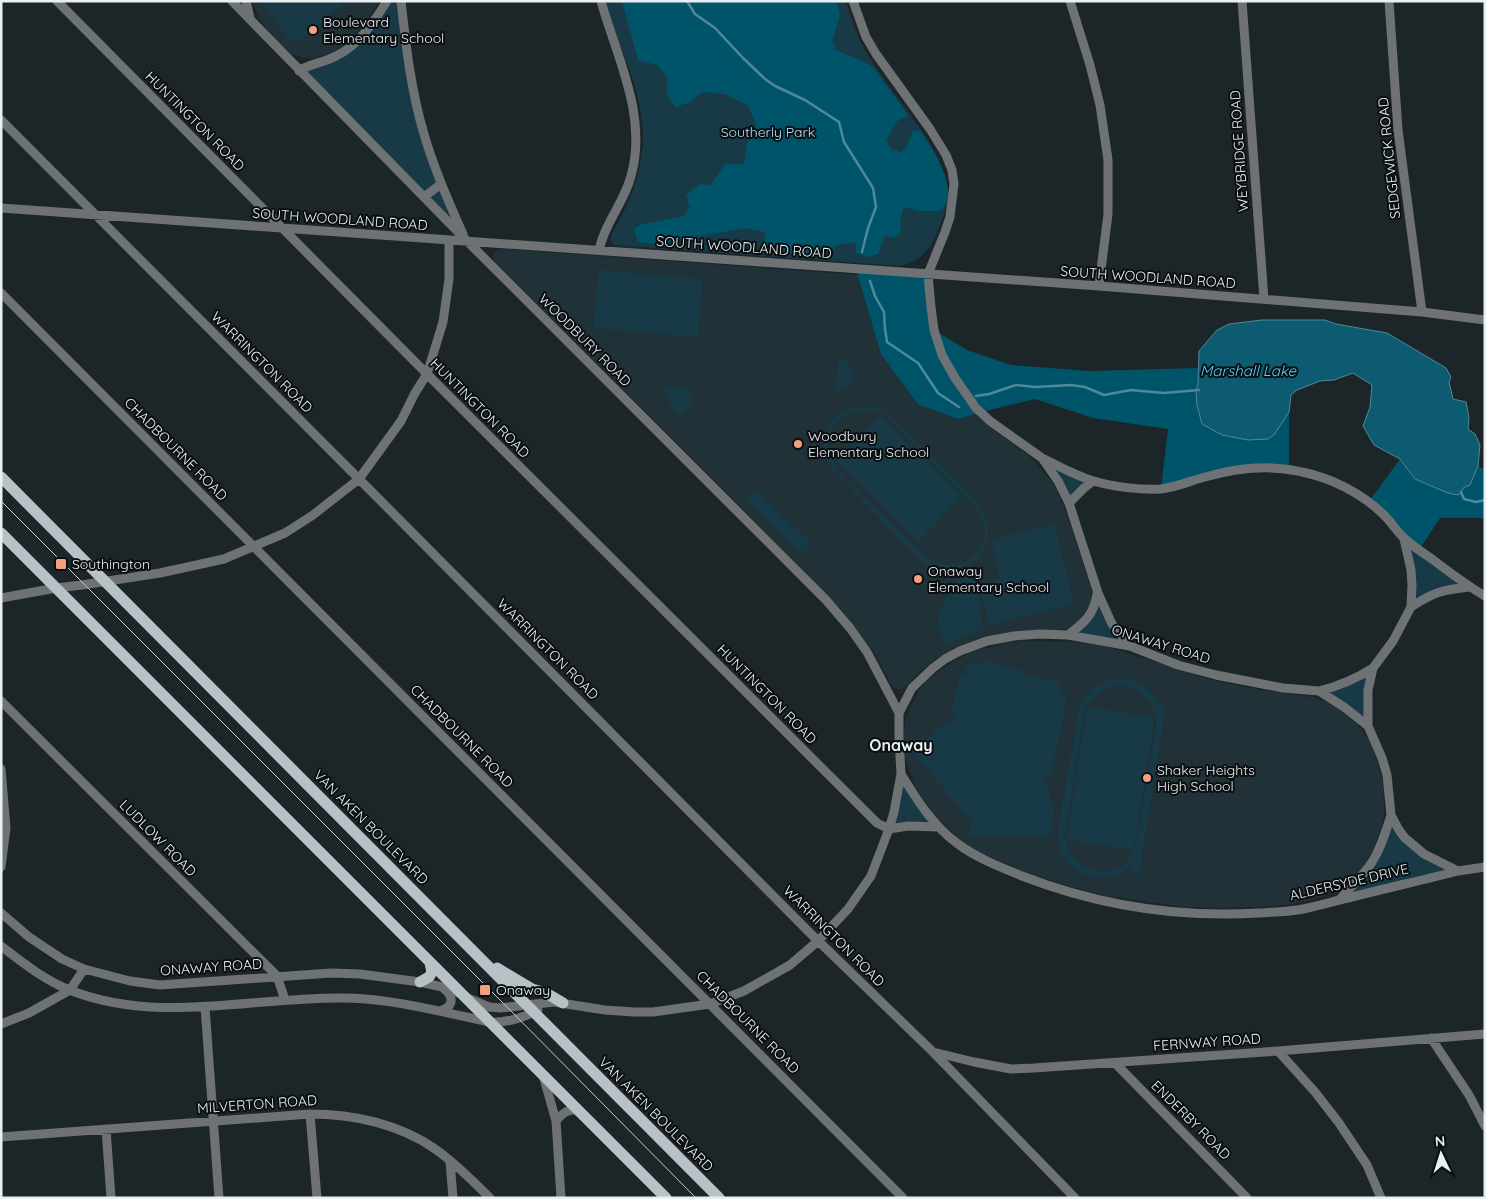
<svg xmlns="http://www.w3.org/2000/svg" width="1486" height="1199" font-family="Quicksand,sans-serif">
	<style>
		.built { fill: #213138 }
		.green { fill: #173a46; fill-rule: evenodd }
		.forest { fill: #00546a }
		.water { fill: #0d5b71; stroke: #4f8898 }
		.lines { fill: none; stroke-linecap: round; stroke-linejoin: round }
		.stream { stroke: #4f8898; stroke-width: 2.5 }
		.minor { stroke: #6e7274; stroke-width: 9 }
		.major { stroke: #b8c2c6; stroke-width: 11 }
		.tram { stroke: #c3cacc; stroke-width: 1 }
		.poi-dot { fill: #f2a07f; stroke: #0a0e10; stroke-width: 2 }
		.labels { text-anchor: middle; stroke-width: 4; stroke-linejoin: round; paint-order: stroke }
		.poi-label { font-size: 14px; fill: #eaf0f2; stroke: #0a0e10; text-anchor: start }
		.street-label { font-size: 14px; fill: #eaf0f2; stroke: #0a0e10 }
		.park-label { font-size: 14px; fill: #ace3f8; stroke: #0a0e10 }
		.water-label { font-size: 15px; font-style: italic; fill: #50d4fe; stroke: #0a0e10 }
		.quarter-label { font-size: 16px; font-weight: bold; fill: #eaf0f2; stroke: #0a0e10 }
	</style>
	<rect width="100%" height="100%" fill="#1c2629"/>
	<path class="built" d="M251 1H380L362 27 341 48 334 52 314 58H306L291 54 278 43 261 21Z
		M501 249 914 279 956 392 976 415 995 431 1029 456 1049 478 1057 490 1070 523 1091 588V601L1089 609 1083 617 1074 625 1066 629 992 636 975 641 937 658 923 669 903 689H899L895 688 891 685 875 653 845 614 706 472 494 261V253Z
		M1022 641 1073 642 1108 647 1212 680 1260 690 1312 697 1334 705 1357 724 1371 742 1377 757 1383 785 1384 812 1382 826 1373 850 1360 870 1352 878 1343 886 1321 897 1293 904 1258 907 1222 908 1184 907 1107 896 1065 885 1019 870 974 849 961 840 936 817 925 802 916 787 904 756V730L906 718 919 690 927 681 947 665 973 651 1005 643Z"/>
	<path class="green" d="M262 1H340L343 6 298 41 289 40Z
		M387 1H401L424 133 467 241 299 71 346 50Z
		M606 1H846C852 24 860 44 873 63 894 97 945 151 948 190 949 203 941 225 935 237 927 253 916 264 898 266L613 245C609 239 611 234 615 228 629 204 638 181 642 153 649 99 619 52 606 1Z
		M599 270 703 279 698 337 593 328Z
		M838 360H844L848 363 856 379 851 386 843 388 840 391 836 392Z
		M664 387 689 388 692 393 690 396 693 403 681 416C674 408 663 399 664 387Z
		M864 406 879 409 889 415C911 436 934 457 955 479 966 490 978 501 985 515 993 533 985 556 968 565 953 573 937 571 924 563L831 468C821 453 821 426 838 414 845 409 855 407 864 406ZM863 410 877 411 886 416 973 503C977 509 982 516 984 524 991 558 953 575 927 558L839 472C819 443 828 417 863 410Z
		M880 416 962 497 918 542 837 461Z
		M1042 458 1093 481 1069 503Z
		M756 489 812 544 803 553 747 498Z
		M1055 524 1074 604 990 625 979 585 1000 579 992 544 994 539Z
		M1404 538 1469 587 1446 590 1411 607Z
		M974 570 981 602 980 610 984 629 947 644 936 626C942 610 949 579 965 572 968 570 971 570 974 570Z
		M1098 593 1130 646 1068 635 1081 626Z
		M982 660 1022 670V674L1060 683 1061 692 1067 693 1061 733 1057 746 1051 776 1044 775 1054 809 1051 833 1046 837 1010 835 977 837 969 836 971 821 911 751 950 720 953 723 955 716 951 715 960 674 964 675 966 666 972 662 980 664Z
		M1373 668 1368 726 1319 691Z
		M1121 678C1138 681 1151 688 1159 703L1166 705 1139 875 1132 874 1133 865C1102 893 1055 872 1058 830L1079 707C1087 689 1101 680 1121 678ZM1117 686C1140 686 1156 702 1156 725L1135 849C1118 886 1068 874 1065 834L1085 711C1091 696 1102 688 1117 686Z
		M1089 707 1154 718V722L1135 844 1133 850 1067 840V834L1086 713Z
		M901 774 937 827 889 829Z
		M1391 815 1405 838 1458 871 1339 900 1363 875Z"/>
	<path class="forest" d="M622 1H837L840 16 832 41 836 50 867 63 875 70 908 115 896 122 886 141 892 150 901 152 907 146 913 131 920 130C931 146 957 185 945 205 944 208 941 209 939 211H919L904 207 900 222 901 232 894 238 885 235 878 254 867 257 856 253V242C842 244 830 246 819 254L760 251 765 238V232L745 228 655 244 638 242 634 229 640 225 684 216 690 207 686 195 700 184 711 185 725 164H744L747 143 758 131 749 106 725 94 702 92 690 102 676 107 667 95V77L657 65 638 60Z
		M856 269 928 274 934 330 967 350 1011 365 1090 371 1198 368V384L1196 390 1274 435 1289 412V469L1273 467 1161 489 1168 429 1093 418 1035 399 981 412 958 419 918 404 881 354Z
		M1400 459 1415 479 1461 493 1463 488 1470 485 1478 466 1485 470V518H1440L1419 550 1368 503Z"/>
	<path class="water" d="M1262 320H1325L1336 324 1387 333 1446 368 1451 377 1449 382 1453 399 1466 402 1469 418 1468 429 1475 434 1480 445 1478 466 1470 485 1463 488 1461 493 1458 495 1448 493 1415 479 1400 459 1374 445 1363 426 1370 407 1372 385 1353 373 1334 380 1320 381 1297 390 1291 395 1289 412 1274 435 1268 439 1248 440 1222 435 1202 424 1197 405 1196 390 1198 384 1199 351 1217 330 1229 324Z"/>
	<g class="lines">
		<path class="stream" d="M687 1 695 14 715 28 743 58 765 79 775 86 805 100 839 122 844 142 873 188 876 207 868 228 862 252
			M870 281 875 296 884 312 885 329 887 342 918 363 938 393 959 407
			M976 396 989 394 1016 385 1035 387 1071 385 1085 387 1104 395 1131 390 1164 393 1199 390
			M1461 492 1464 499 1476 502 1485 500"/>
		<path class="minor" d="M57 1 433 380 877 823 889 829
			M232 1 467 241 826 600 850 628 867 652 899 713
			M246 1 250 18
			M401 1C406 46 411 91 424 134 434 169 448 201 463 234
			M853 1 866 37 876 54 930 129 946 155 952 170 954 184 950 217 945 232 928 274 931 307 934 330 942 355 955 378 976 408 990 421 1042 458 1058 481 1069 503 1098 593 1112 624 1130 646
			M1070 1 1090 65 1100 105 1108 160V214L1099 286
			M1242 1 1264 299
			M1389 1 1398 130 1422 312
			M299 71C311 63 323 63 336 56 358 46 374 22 387 1
			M1 120 359 479 810 933 933 1052 1075 1198
			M424 197 441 184
			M1 208 1099 286 1422 312 1485 320
			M599 250C605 222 624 203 631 176 648 116 617 58 601 1
			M1 293 903 1198
			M1042 458C1059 466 1076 476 1094 481 1113 487 1141 490 1161 489 1177 487 1190 481 1205 477 1237 468 1269 464 1302 472 1332 478 1363 494 1385 516 1392 523 1397 532 1405 539 1413 546 1423 553 1432 559 1449 572 1466 585 1485 596
			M1069 503 1084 488 1093 481
			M1404 539 1411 570 1412 585 1411 607 1393 641 1373 668 1368 690V726L1382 758 1387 775 1391 815 1399 830 1405 838 1424 854 1458 871
			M1 598 56 588 82 585 160 573 224 559 285 533 313 515 359 479 401 421 415 393 427 374 443 322 449 279V241
			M1411 607C1434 592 1442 590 1469 587
			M1068 635C1084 623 1094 615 1097 594
			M1319 691C1339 686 1356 679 1373 668
			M1 701 277 976 285 1000
			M1 769 6 828 1 867
			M901 774C917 800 933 826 958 844 977 858 1000 867 1022 876 1097 905 1178 918 1259 913 1271 912 1284 912 1297 910 1315 907 1334 901 1352 897 1387 888 1423 880 1458 871L1485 867
			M889 829 908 826 937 827
			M1339 900C1350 888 1363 876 1372 862 1381 848 1386 831 1391 815
			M1 913 29 937 62 959 84 969 130 981 160 985 331 973 360 974 420 982 451 989 459 993
			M1 946C23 963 46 981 72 991 161 1025 254 996 346 998 394 999 442 1012 489 1022 506 1023 523 1018 538 1010
			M470 999 489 1007 500 1008 554 1002 605 1010 634 1012H653L710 1004 744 991 790 965 818 941 848 909 871 876 889 829 894 812 901 774 899 738V713L912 688 933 668 945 659 960 651 987 641 1014 636 1040 634 1068 635 1130 646 1178 665 1216 675 1283 688 1319 691 1344 707 1368 726
			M205 1007 219 1198
			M440 1011C456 1006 453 995 442 987
			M1 1024 29 1013 70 990 84 969
			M1431 1038 1469 1095 1485 1126
			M1278 1051 1315 1092 1339 1123 1367 1165 1381 1198
			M933 1052 974 1062 1011 1069 1034 1068 1278 1051 1485 1034
			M1115 1063 1247 1198
			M543 1075 556 1121 561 1198
			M310 1114 317 1198
			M556 1121C563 1113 567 1109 579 1110
			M106 1129 111 1198
			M1 1137 310 1114C353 1114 400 1124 435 1149 453 1161 474 1182 490 1198
			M450 1161 453 1198"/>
		<path class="major" d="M1 477 719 1198
			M1 533 666 1198
			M497 968 532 989 546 993 563 1003
			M420 982 429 977 432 972 430 963"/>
		<path class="tram" d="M1 501 509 1009 696 1198"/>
	</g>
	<g class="poi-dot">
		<circle cx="313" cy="30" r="5"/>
		<circle cx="798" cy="444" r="5"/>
		<rect x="55" y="558" width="12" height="12" rx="2.5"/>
		<circle cx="918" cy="579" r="5"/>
		<circle cx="1147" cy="778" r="5"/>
		<rect x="479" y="984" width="12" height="12" rx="2.5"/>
	</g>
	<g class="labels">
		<g class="poi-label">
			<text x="323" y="27">Boulevard<tspan x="323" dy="16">Elementary School</tspan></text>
			<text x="808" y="441">Woodbury<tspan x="808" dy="16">Elementary School</tspan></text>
			<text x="72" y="569">Southington</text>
			<text x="928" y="576">Onaway<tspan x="928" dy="16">Elementary School</tspan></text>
			<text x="1157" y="775">Shaker Heights<tspan x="1157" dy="16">High School</tspan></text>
			<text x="496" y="995">Onaway</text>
		</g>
		<g class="street-label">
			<text transform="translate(195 121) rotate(45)" y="5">HUNTINGTON ROAD</text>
			<text transform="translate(1239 151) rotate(-94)" y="5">WEYBRIDGE ROAD</text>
			<text transform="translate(1389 158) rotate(-96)" y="5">SEDGEWICK ROAD</text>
			<text transform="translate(340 219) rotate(4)" y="5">SOUTH WOODLAND ROAD</text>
			<text transform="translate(744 247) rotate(4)" y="5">SOUTH WOODLAND ROAD</text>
			<text transform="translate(1148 277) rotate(4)" y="5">SOUTH WOODLAND ROAD</text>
			<text transform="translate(585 340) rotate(45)" y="5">WOODBURY ROAD</text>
			<text transform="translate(262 362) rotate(45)" y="5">WARRINGTON ROAD</text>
			<text transform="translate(480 408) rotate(45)" y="5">HUNTINGTON ROAD</text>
			<text transform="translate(176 449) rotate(45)" y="5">CHADBOURNE ROAD</text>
			<text transform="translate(1161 644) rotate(17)" y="5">ONAWAY ROAD</text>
			<text transform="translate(548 649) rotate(45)" y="5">WARRINGTON ROAD</text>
			<text transform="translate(767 694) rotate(45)" y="5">HUNTINGTON ROAD</text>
			<text transform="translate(462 736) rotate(45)" y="5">CHADBOURNE ROAD</text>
			<text transform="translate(371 827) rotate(45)" y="5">VAN AKEN BOULEVARD</text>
			<text transform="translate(158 838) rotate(45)" y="5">LUDLOW ROAD</text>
			<text transform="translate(1349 882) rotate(-13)" y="5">ALDERSYDE DRIVE</text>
			<text transform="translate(834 936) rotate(45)" y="5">WARRINGTON ROAD</text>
			<text transform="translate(211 967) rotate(-4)" y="5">ONAWAY ROAD</text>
			<text transform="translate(748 1022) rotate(45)" y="5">CHADBOURNE ROAD</text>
			<text transform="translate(1207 1042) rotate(-4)" y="5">FERNWAY ROAD</text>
			<text transform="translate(257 1104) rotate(-4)" y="5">MILVERTON ROAD</text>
			<text transform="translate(656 1114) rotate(45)" y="5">VAN AKEN BOULEVARD</text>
			<text transform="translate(1191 1120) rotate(45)" y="5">ENDERBY ROAD</text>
		</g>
		<g class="park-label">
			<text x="768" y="137">Southerly Park</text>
		</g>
		<g class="water-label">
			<text x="1248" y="376">Marshall Lake</text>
		</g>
		<g class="quarter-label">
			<text x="901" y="751">Onaway</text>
		</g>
	</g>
	<rect width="1486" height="1199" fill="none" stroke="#eaf0f2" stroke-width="5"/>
	<g transform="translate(1441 1154) rotate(356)" stroke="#0a0e10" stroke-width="4" paint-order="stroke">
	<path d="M0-4L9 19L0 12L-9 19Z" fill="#eaf0f2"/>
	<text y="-8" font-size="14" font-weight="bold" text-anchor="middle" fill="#eaf0f2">N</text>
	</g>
</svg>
